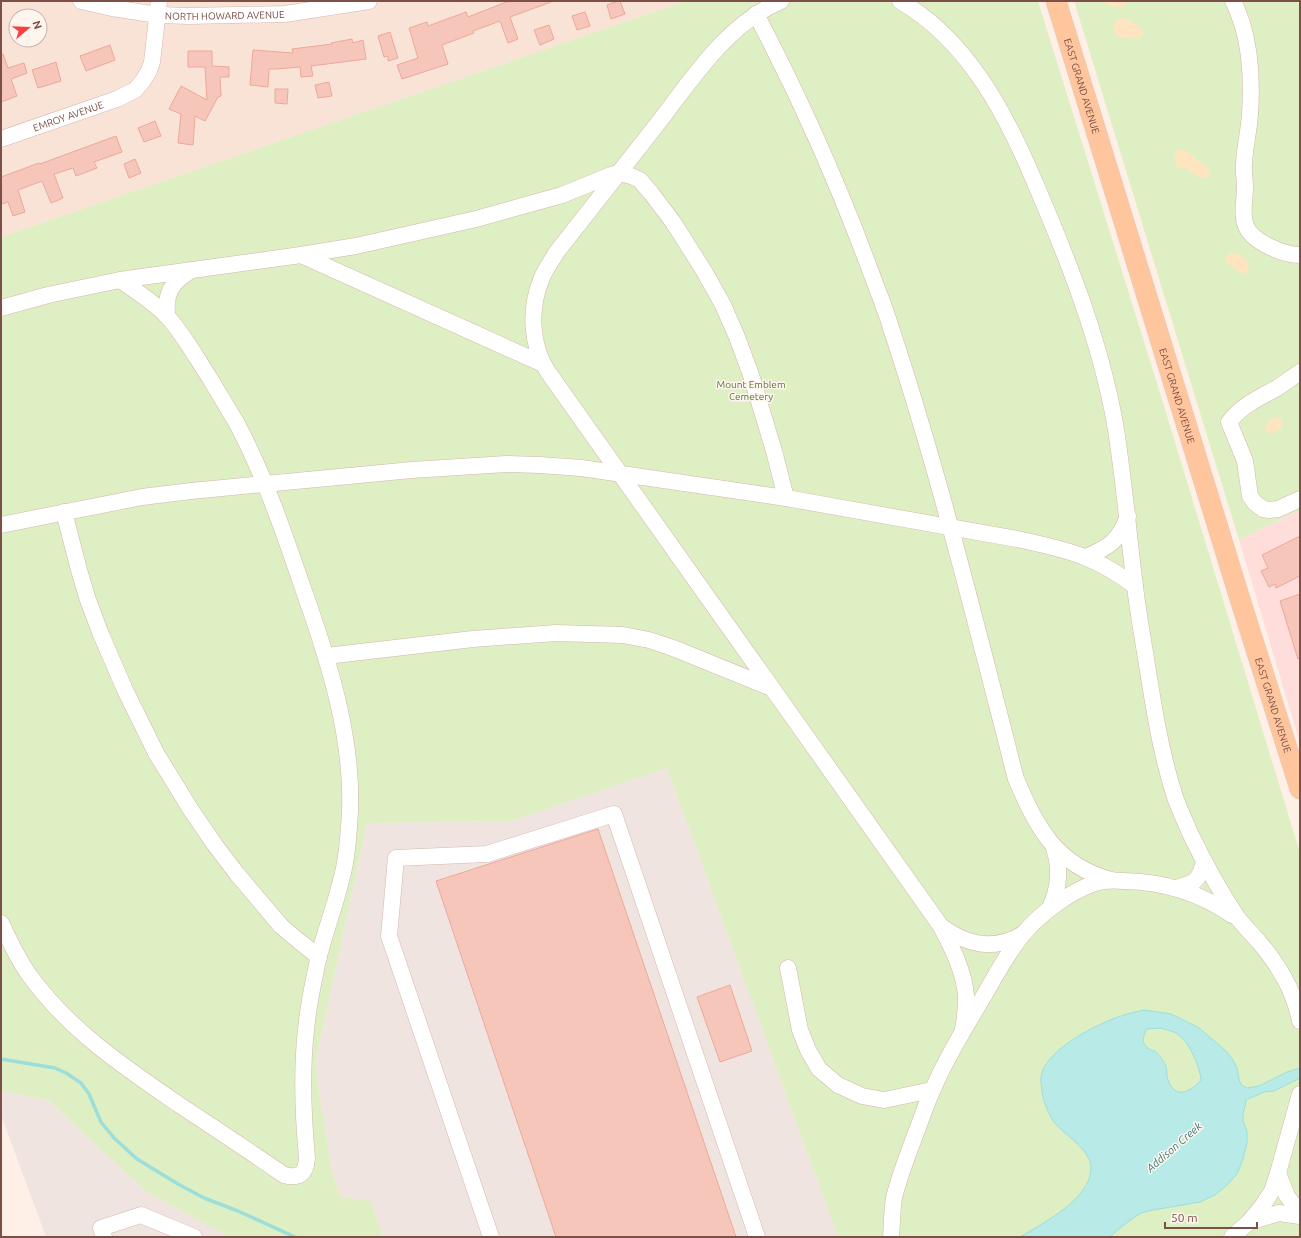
<svg xmlns="http://www.w3.org/2000/svg" width="1301" height="1238" font-family="Ubuntu,sans-serif">
	<style>
		.residential { fill: #f9e3d7; fill-rule: evenodd }
		.commercial { fill: #ffddda }
		.industrial { fill: #efe4e0 }
		.green { fill: #deefc3 }
		.sand { fill: #ffe4c0 }
		.water { fill: #b8ebe8; stroke: #9ddedb; fill-rule: evenodd }
		.lines { fill: none; stroke-linecap: round; stroke-linejoin: round }
		.stream { stroke: #9ddedb; stroke-width: 3.5 }
		.building { fill: #f7c6bb; stroke: #eca899 }
		.minor-casing { stroke: #d5b6ad; stroke-width: 17 }
		.major-casing { stroke: #dacecb; stroke-width: 21 }
		.minor { stroke: #fff; stroke-width: 16 }
		.major { stroke: #ffc69d; stroke-width: 20 }
		.labels { text-anchor: middle; stroke-width: 3; stroke-linejoin: round; paint-order: stroke }
		.street-label { font-size: 10px; fill: #7c4f47; stroke: #fff5ef }
		.park-label { font-size: 10px; fill: #577738; stroke: #fff5ef }
		.water-label { font-size: 11px; font-style: italic; fill: #367b78; stroke: #fff5ef }
	</style>
	<rect width="100%" height="100%" fill="#fff0e7"/>
	<path class="residential" d="M1 1H686L1 237ZM16 16H40V40H16Z"/>
	<path class="commercial" d="M1300 510V743L1239 540Z"/>
	<path class="industrial" d="M667 768 838 1237H383L371 1202 341 1197 332 1172 315 1064 367 823 511 821Z
		M1 1091 48 1100 148 1193 219 1231 232 1237H46L1 1115Z"/>
	<path class="green" d="M686 1H1038L1164 406 1300 853V1237H838L667 768 511 821 367 823 315 1064 332 1172 341 1197 371 1201 383 1237H232L219 1231 148 1193 48 1100 1 1091V237Z
		M1074 1H1300V510L1239 540Z"/>
	<path class="sand" d="M1102 1H1127L1126 4 1123 7C1117 8 1106 5 1102 1Z
		M1121 18C1127 18 1141 26 1143 32L1142 36C1136 40 1133 38 1126 37 1123 36 1120 38 1117 36 1110 30 1114 21 1121 18Z
		M1182 149C1188 151 1191 155 1195 158 1202 164 1212 167 1209 177 1195 181 1190 166 1179 168 1173 163 1174 157 1177 151Z
		M1232 253C1243 254 1245 257 1249 268L1248 271 1242 274C1236 271 1233 266 1227 263L1225 260C1226 256 1228 255 1232 253Z
		M1277 417 1281 419 1282 427 1275 433 1271 434 1266 429 1265 425 1273 418Z"/>
	<path class="water" d="M1144 1010 1171 1014 1199 1028 1226 1051 1233 1060 1237 1068 1239 1079 1241 1085 1247 1088 1259 1086 1287 1072 1300 1068V1078L1274 1091 1264 1092 1246 1100 1245 1107 1243 1113V1121L1247 1131V1143L1243 1159 1237 1174 1227 1185 1215 1195 1200 1202 1153 1210 1141 1213 1129 1221 1109 1237H1020C1043 1223 1091 1199 1091 1168 1091 1149 1064 1135 1054 1122 1048 1113 1043 1101 1042 1091 1041 1085 1040 1078 1042 1073 1049 1048 1097 1024 1121 1016 1128 1013 1137 1012 1144 1010ZM1161 1028C1166 1030 1172 1031 1176 1033 1189 1041 1200 1066 1201 1080 1191 1092 1175 1100 1168 1080 1166 1074 1168 1068 1164 1062 1162 1059 1159 1055 1156 1052 1152 1049 1155 1052 1151 1050 1141 1045 1142 1037 1147 1029Z"/>
	<g class="lines">
		<path class="stream" d="M1 1059 55 1068 66 1073 81 1083 89 1094 101 1122 114 1138 137 1159 178 1184 204 1198 238 1211 295 1237"/>
	</g>
	<path class="building" d="M509 1H551V2L510 17 518 39 508 43 500 21 473 31 474 33 442 45 448 64 402 79 397 65 418 58 409 28 427 22 428 26 466 12 468 17Z
		M618 1H620L625 14 611 19 607 5Z
		M585 12 590 26 577 30 572 16Z
		M549 25 554 39 540 45 534 30Z
		M390 32 398 58 388 61V56L384 57 378 36Z
		M352 39 353 43 363 40 366 59 311 66 313 76 301 77 300 67 276 69H269L268 87 250 85 253 50 293 53 292 49 332 44 331 43Z
		M110 45 115 60 86 71 80 56Z
		M188 51H212V66L229 67V77H220L221 96 218 97 205 121 195 116 193 145 178 143 181 114 169 109 181 86 207 100 205 67H188Z
		M1 54H3L8 68 24 63 27 73 11 79 17 96 1 102Z
		M56 62 61 81 38 88 32 70Z
		M329 82 332 96 318 98 315 85Z
		M275 89H288L287 104 275 103Z
		M155 121 161 136 144 142 138 128Z
		M116 136 122 152 94 162 97 168 76 176 73 168 54 174 63 198 51 203 42 181 18 190 25 212 13 216 8 202 1 204V177L39 163 40 164Z
		M135 159 141 173 129 178 124 164Z
		M1300 536V576L1276 588 1275 584 1269 587 1261 571 1268 568 1262 555Z
		M1300 594V658L1298 659 1280 601Z
		M598 829 736 1237H556L436 881Z
		M730 985 752 1051 720 1062 697 997Z"/>
	<g class="lines">
		<defs>
			<g id="minor">
				<path id="s1" d="M81 1 112 8 158 15 189 16 285 14 369 1"/>
				<path d="M781 1C725 25 691 81 655 127 622 169 589 211 556 253 551 262 544 271 541 280 529 310 531 346 548 372L940 925C952 947 964 971 966 996 966 1007 965 1019 963 1030"/>
				<path d="M900 1C966 39 1004 110 1033 178 1067 257 1100 339 1115 424 1124 478 1128 532 1135 586 1138 613 1143 639 1147 665 1154 709 1161 754 1175 797 1179 809 1185 821 1190 833 1204 862 1219 890 1237 917 1244 926 1252 934 1259 942 1279 966 1294 990 1300 1021"/>
				<path d="M1233 1C1237 8 1239 16 1242 23 1251 52 1252 84 1250 114 1249 130 1245 146 1244 163 1243 171 1245 179 1245 187 1245 200 1241 214 1246 226 1252 242 1284 255 1300 255"/>
				<path d="M756 14C799 96 837 181 869 267 876 287 885 307 891 328 940 476 977 628 1016 779 1037 828 1056 865 1111 880"/>
				<path id="s2" d="M1 139 117 99 135 90 142 82 149 71 152 62 159 1"/>
				<path d="M301 255 543 364"/>
				<path d="M1 308 48 295 120 280 301 255 356 246 476 219 526 205 562 195 611 175 619 173 631 176 640 180 651 193 673 222 704 271 723 305 737 337 751 375 774 451 786 498"/>
				<path d="M167 316C165 293 171 283 190 271"/>
				<path d="M1300 372C1292 377 1285 383 1277 388 1259 398 1242 405 1229 422L1245 461 1250 496 1255 503 1263 509 1269 510 1278 509 1300 499"/>
				<path d="M64 512 79 570 88 600 100 632 125 690 156 753 191 810 215 845 237 874 281 926 300 942 319 957"/>
				<path d="M1 525 142 497 191 491 412 470 506 464 540 465 581 468 786 498 1017 539C1040 544 1065 549 1087 558 1104 565 1120 575 1135 586"/>
				<path d="M1086 557C1109 547 1119 541 1128 516"/>
				<path d="M326 656 473 639 556 633 623 635 649 640 673 648 772 688"/>
				<path d="M1176 888C1195 883 1198 882 1204 863"/>
				<path d="M1050 908C1059 887 1061 870 1054 848"/>
				<path d="M1 923C10 942 18 960 30 976 69 1030 124 1067 178 1104 213 1127 249 1151 284 1175 299 1179 306 1174 307 1158 303 1115 301 1073 306 1030 308 1006 313 983 318 960 326 927 339 896 345 863 348 846 349 829 350 811 353 738 329 662 305 594 285 536 265 476 236 422 227 407 218 392 209 377 196 357 182 332 166 315 152 301 136 291 120 280"/>
				<path d="M941 926C966 945 995 951 1023 934"/>
				<path d="M788 968 800 1030 808 1050 819 1069 838 1085 862 1096 884 1100 932 1090"/>
				<path d="M1278 1173 1287 1196 1300 1213"/>
				<path d="M1249 1222 1279 1213 1300 1216"/>
				<path d="M104 1237 101 1228 141 1215 194 1237"/>
				<path d="M491 1237 389 936 396 858 487 854 614 814 757 1237"/>
				<path d="M891 1237C892 1224 892 1210 894 1198 899 1177 907 1157 914 1138 921 1121 926 1103 934 1087 947 1056 965 1028 982 999 995 977 1007 953 1024 933 1041 913 1069 892 1095 883 1104 880 1115 880 1125 881 1164 882 1200 893 1232 915"/>
				<path d="M1232 1237 1249 1222 1263 1205 1272 1191 1278 1173 1300 1094"/>
			</g>
			<g id="major">
				<path id="s3" d="M1056 1 1240 599 1300 789"/>
			</g>
		</defs>
		<use href="#minor" class="minor-casing"/>
		<use href="#major" class="major-casing"/>
		<use href="#minor" class="minor"/>
		<use href="#major" class="major"/>
	</g>
	<g class="labels">
		<g class="street-label">
			<text dy="4" stroke="none"><textPath href="#s1" startOffset="145">NORTH HOWARD AVENUE</textPath></text>
			<text dy="4" stroke="none"><textPath href="#s3" startOffset="89">EAST GRAND AVENUE</textPath></text>
			<text dy="4" stroke="none"><textPath href="#s2" startOffset="71">EMROY AVENUE</textPath></text>
			<text dy="4" stroke="none"><textPath href="#s3" startOffset="413">EAST GRAND AVENUE</textPath></text>
			<text dy="4" stroke="none"><textPath href="#s3" startOffset="737">EAST GRAND AVENUE</textPath></text>
		</g>
		<g class="park-label">
			<text x="751" y="388">Mount Emblem<tspan x="751" dy="12">Cemetery</tspan></text>
		</g>
		<g class="water-label">
			<text transform="translate(1174 1147) rotate(-41)" y="4">Addison Creek</text>
		</g>
	</g>
	<rect width="1301" height="1238" fill="none" stroke="#7c4f47" stroke-width="4"/>
	<g transform="translate(28 28) rotate(71)"><circle r="19" fill="#fff5ef" stroke="#cbb3ac"/>
	<path d="M0-3L7 15L0 10L-7 15Z" fill="#f5413f"/>
	<text y="-6" font-size="11" font-weight="bold" text-anchor="middle" fill="#7c4f47">N</text>
	</g>
	<path d="M1165 1222v6h92v-6" fill="none" stroke="#7c4f47" stroke-width="2"/>
	<text x="1171" y="1222" font-size="12" fill="#7c4f47" stroke="#fff5ef" stroke-width="3" paint-order="stroke">50 m</text>
</svg>
